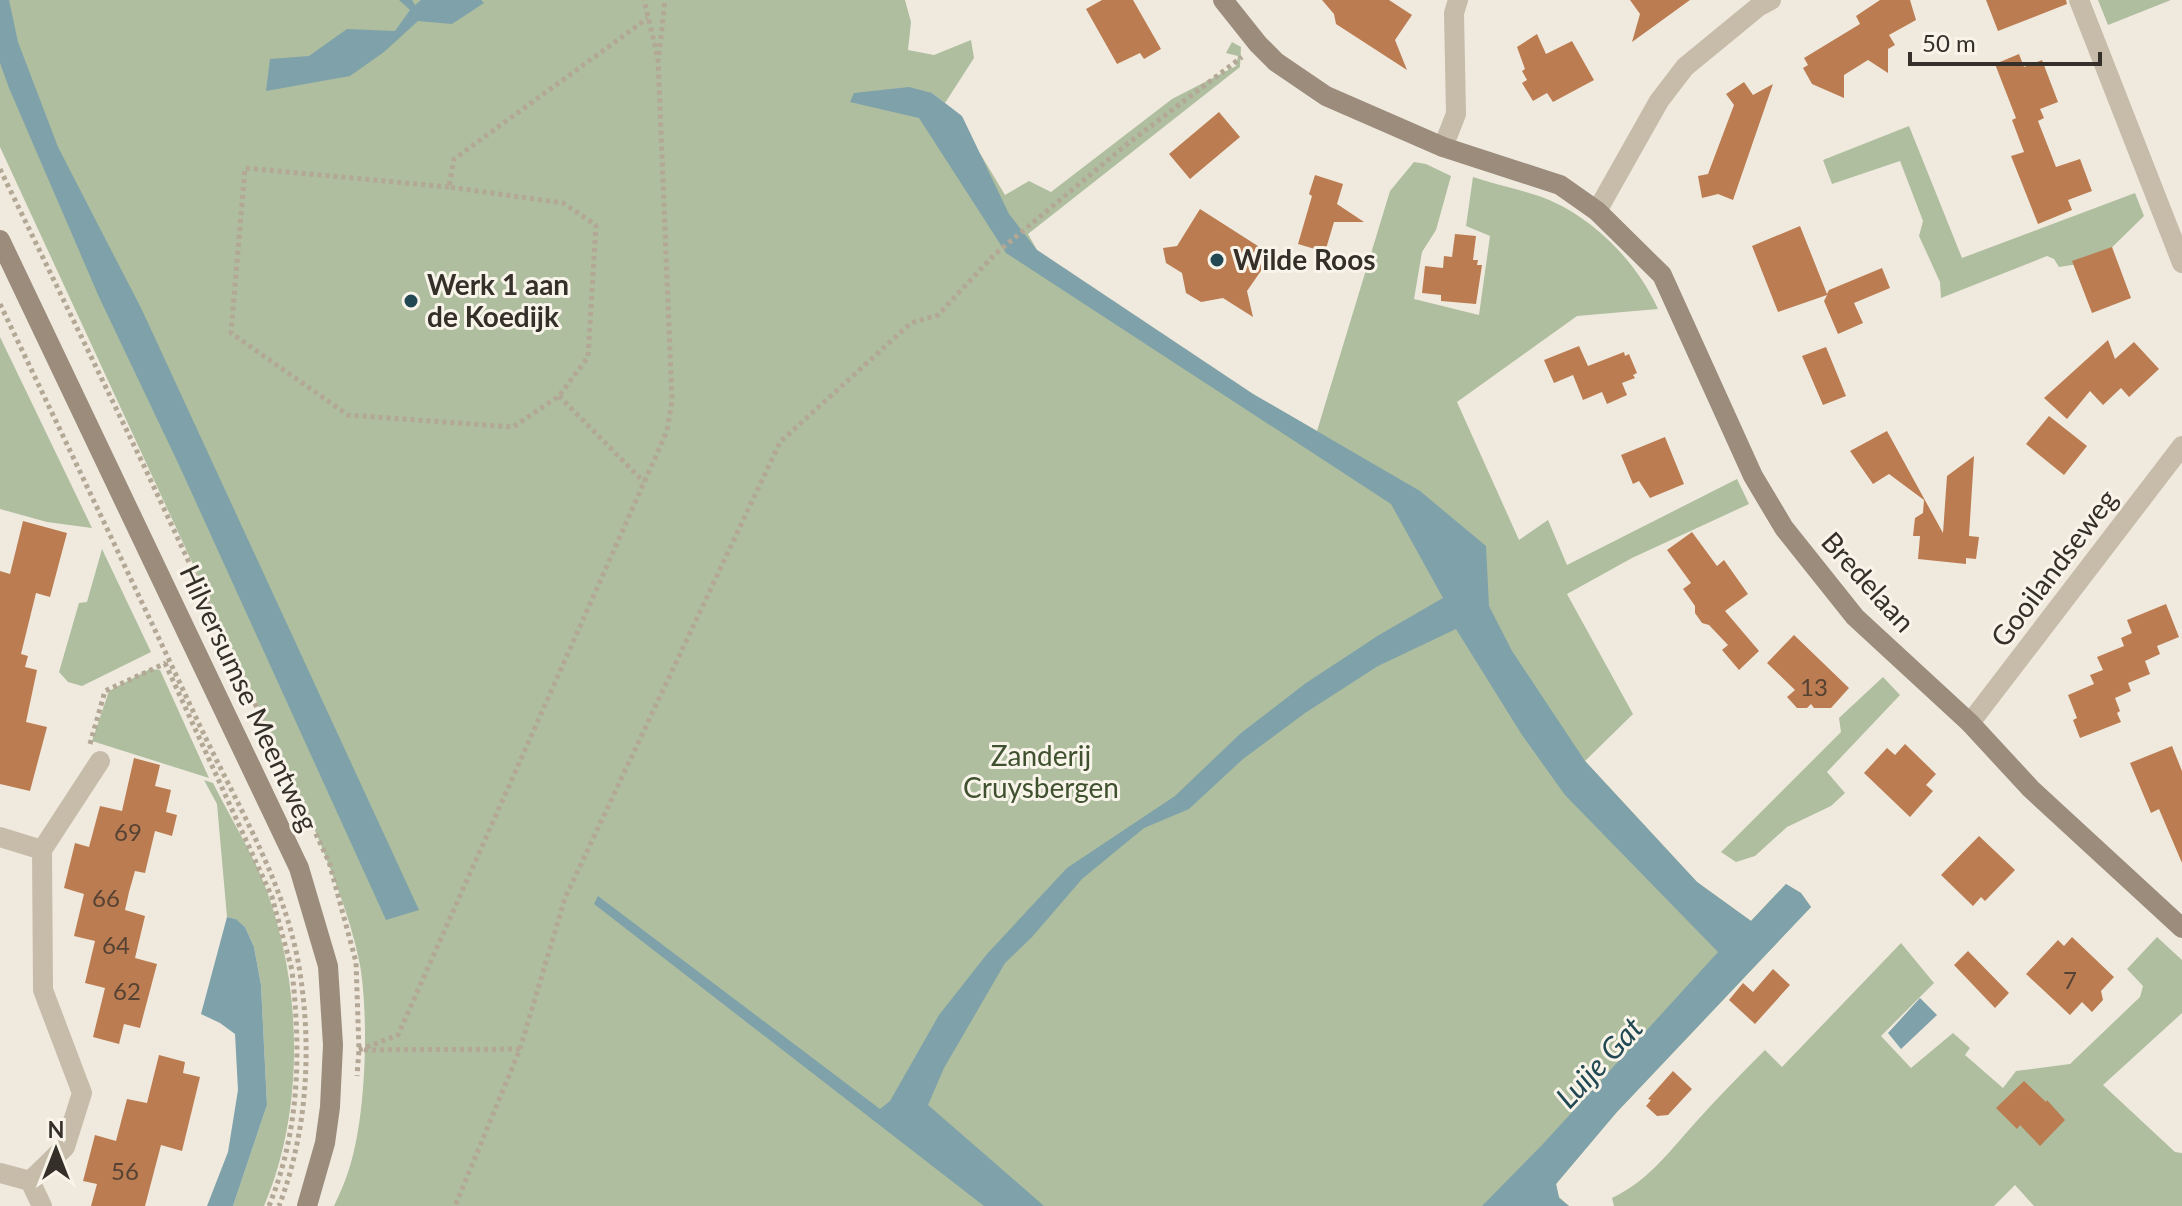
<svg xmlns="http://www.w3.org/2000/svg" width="2182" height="1206" font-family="Lato,sans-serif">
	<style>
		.green { fill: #aebe9f }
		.water { fill: #7fa1aa }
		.building { fill: #bb7c51 }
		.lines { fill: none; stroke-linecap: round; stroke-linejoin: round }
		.path { stroke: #b3a795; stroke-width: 5; stroke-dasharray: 4 4; stroke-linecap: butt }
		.street { stroke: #c7bcaa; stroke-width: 20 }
		.secondary { stroke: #9b8c7c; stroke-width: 20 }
		.poi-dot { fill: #224853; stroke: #f8f4ea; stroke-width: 3 }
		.labels { text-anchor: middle; stroke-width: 6; stroke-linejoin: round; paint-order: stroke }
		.number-label { font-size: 24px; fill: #564233 }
		.poi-label { font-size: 28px; font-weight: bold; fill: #352f29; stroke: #f8f4ea; text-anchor: start }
		.street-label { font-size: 28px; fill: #352f29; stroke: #f8f4ea }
		.park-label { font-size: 28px; fill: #3f512f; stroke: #f8f4ea }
		.water-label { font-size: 30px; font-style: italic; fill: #224853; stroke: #f8f4ea }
	</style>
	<rect width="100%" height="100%" fill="#f0eade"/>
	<path class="green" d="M0 0H905L911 22 908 50 934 55 971 40 974 58 945 103 932 93 935 109 981 155 1005 195 1029 181 1051 192 1172 99 1236 66 1238 56 1226 53 1232 42 1241 47 1240 67 1028 234 1037 250 1253 394 1317 431 1390 191 1414 162 1426 164 1451 176 1436 230 1422 252 1414 299 1479 315 1490 236 1466 226 1473 177C1494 184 1517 189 1539 196 1590 214 1636 260 1658 309L1577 316 1457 402 1519 540 1548 520 1567 565 1737 479 1749 504 1632 558 1567 594 1633 714 1585 761 1697 882 1751 921 1786 884 1801 893 1811 907 1616 1113 1556 1184 1559 1197 1569 1206H334C340 1193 346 1180 350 1166 366 1115 369 1018 360 965 350 913 328 864 309 815L0 147Z
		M2098 0H2171L2108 25Z
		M1909 126 1962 258 2135 193 2144 216 2098 261 2059 267 2054 259 2047 256 1941 298 1940 282 1919 236 1923 221 1900 161 1832 184 1823 160Z
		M0 337 92 528 47 522 0 509Z
		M102 549 151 652 82 686 68 682 59 672 79 603 87 602Z
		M150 669 160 670 209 778 92 741 109 691Z
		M1883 677 1900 695 1827 772 1845 793 1831 806 1787 827 1755 856 1736 862 1721 852 1841 732 1839 718Z
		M204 780 213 783C228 813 247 844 261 876 302 975 307 1106 264 1206H233L267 1105 261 985 254 947 245 927 236 919 227 917 217 804Z
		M2157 937 2182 960V1013L2103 1085 2175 1152 2182 1153V1206H2034L2015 1185 1994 1206H1614L1612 1198C1648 1181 1669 1152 1695 1123 1717 1098 1741 1074 1765 1050L1782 1067 1901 943 1934 983 1881 1036 1911 1068 1953 1033 1970 1048 1965 1055 2003 1088 2016 1071 2070 1064 2140 997 2143 986 2127 969Z"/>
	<path class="water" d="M0 0H9L18 42 58 147 142 310 419 910 386 920 179 465 99 297 9 88 0 63Z
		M399 0H412L415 5 421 0H481L484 3 452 24 418 21 384 52 350 76 266 91 270 59 309 56 347 29 395 31 410 10Z
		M909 87 932 93 962 116 1009 214 1037 250 1253 394 1420 491 1486 546 1489 606 1512 651 1585 761 1697 882 1751 921 1786 884 1801 893 1811 907 1616 1113 1556 1184 1559 1198 1569 1206H1482L1543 1144 1718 952 1565 795 1522 735 1456 629 1378 666 1305 713 1243 759 1189 809 1144 828 1082 879 1032 937 1005 963 944 1068 928 1105 1044 1206H984L594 904 598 896 880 1109 890 1101 939 1015 987 954 1067 868 1175 796 1241 733 1306 683 1379 635 1443 598 1391 504 1006 253 919 118 850 102 854 93Z
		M227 917 236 919 245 927 254 947 261 985 267 1105 233 1206H207L228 1152 238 1090 235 1034 220 1023 201 1014Z
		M1920 998 1937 1015 1901 1049 1888 1033Z"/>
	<path class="building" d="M1102 0H1133L1161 49 1144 59 1140 53 1117 64 1086 9Z
		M1322 0H1389L1412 15 1395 40 1407 70 1336 24 1334 14Z
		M1630 0H1690L1632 42 1640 14Z
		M1880 0H1910L1916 20 1889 35 1895 45 1888 49V73L1868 60 1844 75V98L1812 84 1803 68 1808 65 1804 58 1860 24 1856 16Z
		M1986 0H2066L2067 4 1998 31Z
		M1537 34 1546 54 1572 41 1594 80 1553 102 1547 93 1533 101 1522 83 1527 80 1522 71 1525 69 1517 47Z
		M2019 54 2024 67 2042 60 2058 102 2040 109 2044 118 2038 121 2056 167 2080 159 2092 191 2068 200 2072 210 2038 224 2011 156 2024 152 2012 120 2016 118 1995 64Z
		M1744 82 1753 95 1773 84 1733 200 1718 194 1702 198 1698 176 1708 174 1734 105 1726 94Z
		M1219 112 1240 137 1190 179 1169 154Z
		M1315 175 1343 184 1337 204 1364 222H1334L1325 252 1298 244 1312 196 1309 194Z
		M1200 209 1272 255 1247 291 1253 317 1223 298 1201 302 1186 293 1182 273 1166 263 1163 248 1177 246Z
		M1800 226 1827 294 1829 290 1882 268 1890 288 1854 303 1863 323 1838 334 1824 301 1827 295 1778 312 1752 246Z
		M1455 234 1476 236 1473 260H1478L1477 265H1482L1476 304 1441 301V295L1422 293 1425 266 1443 268 1444 256 1452 257Z
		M2112 247 2131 298 2092 313 2072 261Z
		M2108 340 2115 359 2134 342 2159 369 2129 397 2121 388 2103 405 2090 391 2067 419 2044 398Z
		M1579 346 1588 366 1624 352 1625 356 1629 354 1637 373 1633 375 1635 378 1622 383 1627 395 1607 404 1602 392 1583 400 1573 375 1554 383 1544 360Z
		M1826 347 1846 396 1823 405 1802 356Z
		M2049 416 2087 446 2064 475 2026 444Z
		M1887 431 1943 533 1947 476 1974 456 1969 536 1979 537 1976 559 1966 558V564L1918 559 1920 536H1913L1915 518 1923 513 1924 500 1889 474 1873 484 1850 451Z
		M1665 437 1684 484 1650 498 1639 481 1633 484 1621 455Z
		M23 521 67 533 50 597 36 593 21 654 28 656 25 667 37 670 26 722 47 727 30 791 0 784V571L10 574Z
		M1692 532 1717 566 1724 560 1748 594 1725 611 1759 651 1739 670 1722 650 1728 645 1709 625 1702 623 1695 613V606L1683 589 1691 583 1667 550Z
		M2166 604 2179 637 2157 646 2160 654 2145 661 2150 674 2128 683 2131 691 2115 698 2120 711 2117 713 2121 722 2080 738 2073 720 2077 718 2068 695 2094 684 2090 675 2103 670 2097 657 2124 646 2121 638 2132 633 2127 620Z
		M1794 635 1849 688 1831 708H1814L1811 704 1807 708H1797L1787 697 1795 690 1767 663Z
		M1905 744 1936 774 1926 785 1933 791 1910 817 1864 773 1887 748 1895 755Z
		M2172 746 2182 771V863L2159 809 2151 813 2130 763Z
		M134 758 160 765 155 786 171 790 166 812 177 815 172 836 155 831 145 873 135 871 129 892 125 910 145 916 135 958 157 964 140 1028 124 1024 119 1044 93 1037 105 988 85 983 95 941 74 936 84 894 64 888 75 843 89 847 100 806 122 811Z
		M1979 836 2015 870 1985 901 1981 897 1973 906 1941 875Z
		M2072 937 2114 977 2101 991 2103 1000 2092 1012 2082 1002 2070 1015 2026 974 2058 940 2064 946Z
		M1968 951 2009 993 1995 1008 1954 965Z
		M1773 969 1790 985 1755 1024 1729 1000 1743 983 1753 992Z
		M159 1055 185 1062 183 1073 200 1077 182 1151 161 1145 145 1206H91L97 1184 83 1181 95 1135 116 1141 127 1099 147 1103Z
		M1673 1071 1692 1089 1668 1115 1657 1116 1646 1106 1651 1100 1648 1099Z
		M2024 1081 2046 1102 2047 1100 2065 1120 2040 1146 2020 1125 2017 1129 1996 1108Z"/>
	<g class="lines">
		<path class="path" d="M659 55 665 0
			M0 169 144 466 329 862 356 962 359 1050 357 1076
			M449 187 245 168 231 333 348 415 513 427 559 396 588 357 596 225 563 203 449 187 454 159 648 18
			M0 304C67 444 134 585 200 726 237 805 287 886 300 973 312 1050 307 1133 279 1206
			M559 396 644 482
			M165 663 272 897 292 970
			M90 744 105 691 166 663
			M520 1049 565 898 780 442 911 323 938 315 994 255 1126 145 1242 57
			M359 1050 398 1035 667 431 672 401 658 58 644 0
			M364 1050 520 1049 455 1206
			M269 1206C300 1130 301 1051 292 971"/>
		<path class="street" d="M2079 0 2182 263
			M1443 147 1456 114 1454 13 1458 0
			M1597 211 1659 101 1685 67 1758 7 1771 0
			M1970 723 2182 446
			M0 837 42 850
			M0 1173 30 1181 65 1147 82 1093 43 990 42 850 100 761
			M30 1181 42 1206"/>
		<path class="secondary" d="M1223 0 1258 44 1276 62 1326 96 1443 147 1560 185 1597 211 1662 275 1753 476 1784 528 1855 617 1970 723 2031 789 2182 928
			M0 240 299 868 328 966 333 1045 330 1107 325 1143 307 1206"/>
	</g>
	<g class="poi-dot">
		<circle cx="1217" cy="260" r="8"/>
		<circle cx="411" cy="301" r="8"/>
	</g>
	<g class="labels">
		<g class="number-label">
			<text x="1814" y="696">13</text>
			<text x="128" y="841">69</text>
			<text x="106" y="907">66</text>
			<text x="116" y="954">64</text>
			<text x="2070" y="989">7</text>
			<text x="127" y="1000">62</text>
			<text x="125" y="1180">56</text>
		</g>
		<g class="poi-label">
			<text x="1233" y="270">Wilde Roos</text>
			<text x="427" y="295">Werk 1 aan<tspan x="427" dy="32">de Koedijk</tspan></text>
		</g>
		<g class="street-label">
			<text transform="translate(2054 568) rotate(-53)" y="10">Gooilandseweg</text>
			<text transform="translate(1868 582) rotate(48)" y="10">Bredelaan</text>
			<text transform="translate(249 698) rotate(65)" y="10">Hilversumse Meentweg</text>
		</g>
		<g class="park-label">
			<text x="1041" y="766">Zanderij<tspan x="1041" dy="32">Cruysbergen</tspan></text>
		</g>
		<g class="water-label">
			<text transform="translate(1600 1063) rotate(-47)" y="10">Luije Gat</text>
		</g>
	</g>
	<g transform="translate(56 1150)" stroke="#f8f4ea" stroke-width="6" paint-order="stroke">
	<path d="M0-6L14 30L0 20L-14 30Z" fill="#352f29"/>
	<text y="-12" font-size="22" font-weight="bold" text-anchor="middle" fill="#352f29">N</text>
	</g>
	<path d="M1910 52v12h190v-12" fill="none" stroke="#352f29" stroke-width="4"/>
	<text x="1922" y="52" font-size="24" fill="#352f29" stroke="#f8f4ea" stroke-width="6" paint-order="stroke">50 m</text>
</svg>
